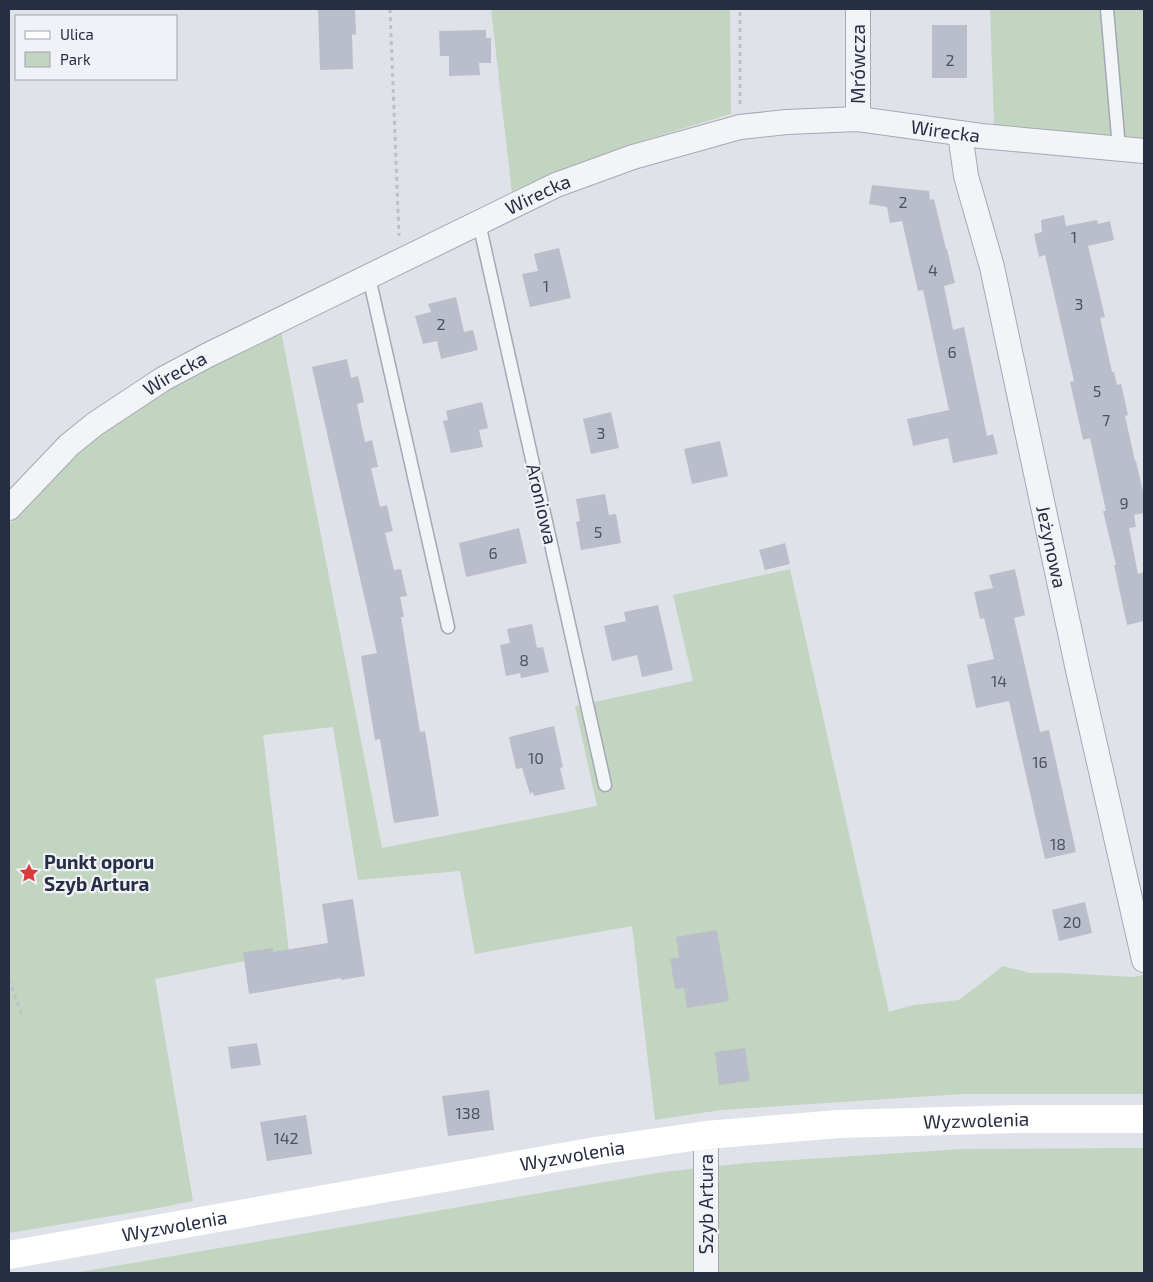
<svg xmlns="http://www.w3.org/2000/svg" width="1153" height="1282" font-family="'Exo 2',sans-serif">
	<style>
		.green { fill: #c2d5c0 }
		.building { fill: #babdca }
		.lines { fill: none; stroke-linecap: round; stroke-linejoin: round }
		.lane-casing { stroke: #a5a8b5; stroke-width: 15 }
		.street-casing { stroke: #a5a8b5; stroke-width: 26 }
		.path { stroke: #bec0c9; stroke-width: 3; stroke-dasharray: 4 4; stroke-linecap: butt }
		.lane { stroke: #f3f4f8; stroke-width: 12 }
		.street { stroke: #f3f4f8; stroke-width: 24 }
		.secondary { stroke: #fff; stroke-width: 28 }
		.labels { text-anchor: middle; stroke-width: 4.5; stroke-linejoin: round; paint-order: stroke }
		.number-label { font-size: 16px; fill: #4c5165 }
		.street-label { font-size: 19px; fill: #272d43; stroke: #f0f2f7 }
		.poi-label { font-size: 19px; font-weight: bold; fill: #272d43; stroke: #f0f2f7; text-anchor: start }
	</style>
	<rect width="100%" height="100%" fill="#e0e2ea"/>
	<path class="green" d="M491 9H730L731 114 625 146 512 194Z
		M990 9H1144V141L994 125Z
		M281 331 382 848 597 806 575 706 693 681 673 595 790 569 889 1012 913 1005 959 1000 1003 966 1030 973H1063L1133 977 1144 975V1094H962L721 1110 655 1120 632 926 475 954 460 871 358 880 333 727 263 735 289 952 155 979 193 1201 147 1210 9 1233V525L27 503 75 451 123 418 201 370Z
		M1144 1148V1273H74L663 1172 746 1163 963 1149Z"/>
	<path class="building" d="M318 9H355L356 35 352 34 353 69 320 70Z
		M932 25H967V78H932Z
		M486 30V38H491V63H479L480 75 449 76V56H440L439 31Z
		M872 185 929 191 930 200 934 199 946 249H947L955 283 944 286 953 330 964 327 987 436 993 434 998 454 953 463 948 438 913 446 907 419 949 410 923 290 918 291 902 221 890 223 887 207 869 204Z
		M1064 215 1066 226 1097 220 1098 224 1110 221 1114 240 1088 246 1105 317 1100 318 1112 372H1114L1117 385 1121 384 1128 415 1125 416 1135 461H1136L1144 496V513L1134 515 1136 527 1129 528 1138 574 1144 572V621L1127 625 1114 565H1116L1103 511H1106L1090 438 1083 440 1070 382 1074 381 1045 255 1039 257 1034 234 1042 232 1041 220Z
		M559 248 571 298 530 307 522 274 538 271 534 254Z
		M456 297 464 332 473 330 478 350 441 359 437 341 423 344 415 316 431 312 428 304Z
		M347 359 351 378 358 376 364 402 357 404 365 442 372 440 378 467 371 468 380 507 387 505 390 519 393 531 385 533 394 570 401 569 407 596 400 597 404 617H401L420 732 425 731 439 816 394 823 380 739 375 740 361 656 377 653 312 367Z
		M482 402 488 428 479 430 483 447 451 453 443 421 448 420 446 411Z
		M611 412 619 448 591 454 583 419Z
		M720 441 728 476 692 484 684 449Z
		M605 494 609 515 616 514 621 543 581 550 576 522 580 521 576 499Z
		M519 528 527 563 466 577 459 543Z
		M785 543 790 564 765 570 759 550Z
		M1015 569 1025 615 1014 618 1040 732 1049 730 1076 852 1045 859 1009 701 976 708 967 665 994 659 984 618 980 619 974 592 993 588 989 575Z
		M658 605 673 670 642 677 637 655 612 661 604 626 626 621 624 612Z
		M532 624 537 648 543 647 549 672 521 678 520 673 506 676 500 645 510 643 507 629Z
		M554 726 563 767 560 768 565 789 534 796 533 792 530 794 522 768 516 769 509 737Z
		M353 899 365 976 341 980V978L249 994 243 952 273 948V952L328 943 322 904Z
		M1085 902 1092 933 1059 941 1052 910Z
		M717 930 729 1001 687 1008 684 988 675 989 670 959 679 957 676 937Z
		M257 1043 261 1065 231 1069 228 1047Z
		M745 1048 750 1081 719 1085 715 1052Z
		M489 1090 494 1130 448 1136 442 1096Z
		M306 1115 312 1154 267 1161 260 1122Z"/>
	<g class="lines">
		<defs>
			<path id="lane" d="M1107 9 1119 148
				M479 223 605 785
				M369 277 448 627"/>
			<g id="street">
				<path d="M858 9V119"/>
				<path id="s1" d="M960 133 966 176 992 267 1078 670 1144 960"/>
				<path id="s2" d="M9 508 69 445 95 424 163 379 208 355 556 185 633 157 740 127 787 122 858 119 981 136 1144 151"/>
				<path d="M706 1273V1135"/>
			</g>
		</defs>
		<use href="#lane" class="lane-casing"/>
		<use href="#street" class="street-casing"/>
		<path class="path" d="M390 9 399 236
			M740 104V9
			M9 980 22 1016"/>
		<use href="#lane" class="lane"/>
		<use href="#street" class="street"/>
		<path class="secondary" id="s3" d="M9 1255 596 1151 706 1135 839 1124 1020 1119H1144"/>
	</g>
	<defs>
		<symbol id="sight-bare" viewBox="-9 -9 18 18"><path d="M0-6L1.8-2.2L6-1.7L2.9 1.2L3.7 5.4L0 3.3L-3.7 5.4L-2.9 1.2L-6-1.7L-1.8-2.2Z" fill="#d83b3c" stroke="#f0f2f7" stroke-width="2.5" paint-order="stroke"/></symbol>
	</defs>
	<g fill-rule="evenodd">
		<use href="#sight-bare" x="15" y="859" width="28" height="28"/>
	</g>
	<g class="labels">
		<g class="number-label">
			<text x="950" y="66">2</text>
			<text x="903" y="208">2</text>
			<text x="1074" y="243">1</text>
			<text x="933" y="276">4</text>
			<text x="546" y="292">1</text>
			<text x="1079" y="310">3</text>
			<text x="441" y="330">2</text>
			<text x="952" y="358">6</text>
			<text x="1097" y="397">5</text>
			<text x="1106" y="426">7</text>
			<text x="601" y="439">3</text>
			<text x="1124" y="509">9</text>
			<text x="598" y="538">5</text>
			<text x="493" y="559">6</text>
			<text x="524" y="666">8</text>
			<text x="999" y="687">14</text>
			<text x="536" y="764">10</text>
			<text x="1040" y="768">16</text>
			<text x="1058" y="850">18</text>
			<text x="1072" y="928">20</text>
			<text x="468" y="1119">138</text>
			<text x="286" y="1144">142</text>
		</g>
		<g class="street-label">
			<text transform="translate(858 64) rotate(-90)" y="7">Mrówcza</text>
			<text dy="7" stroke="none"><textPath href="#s2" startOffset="1040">Wirecka</textPath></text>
			<text dy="7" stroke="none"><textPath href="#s2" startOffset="620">Wirecka</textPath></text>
			<text dy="7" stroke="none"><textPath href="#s2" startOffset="215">Wirecka</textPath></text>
			<text transform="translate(542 504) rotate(77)" y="7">Aroniowa</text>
			<text dy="7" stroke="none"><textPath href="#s1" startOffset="424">Jeżynowa</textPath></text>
			<text dy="7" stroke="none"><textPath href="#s3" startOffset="978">Wyzwolenia</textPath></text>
			<text dy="7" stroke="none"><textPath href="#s3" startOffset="572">Wyzwolenia</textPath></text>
			<text transform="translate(706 1204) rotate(-90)" y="7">Szyb Artura</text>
			<text dy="7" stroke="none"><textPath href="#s3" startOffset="168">Wyzwolenia</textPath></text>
		</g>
		<g class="poi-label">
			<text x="44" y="869">Punkt oporu<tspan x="44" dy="22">Szyb Artura</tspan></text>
		</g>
	</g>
	<rect width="1153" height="1282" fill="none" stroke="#272d43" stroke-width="20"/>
	<rect x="15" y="15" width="162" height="65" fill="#f0f2f7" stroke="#a0a3af"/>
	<rect x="25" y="31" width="25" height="8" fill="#ffffff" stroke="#a0a3af"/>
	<text x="60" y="40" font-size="15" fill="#272d43">Ulica</text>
	<rect x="25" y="52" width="25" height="15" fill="#c2d5c0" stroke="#a0a3af"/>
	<text x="60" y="65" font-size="15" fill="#272d43">Park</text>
</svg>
